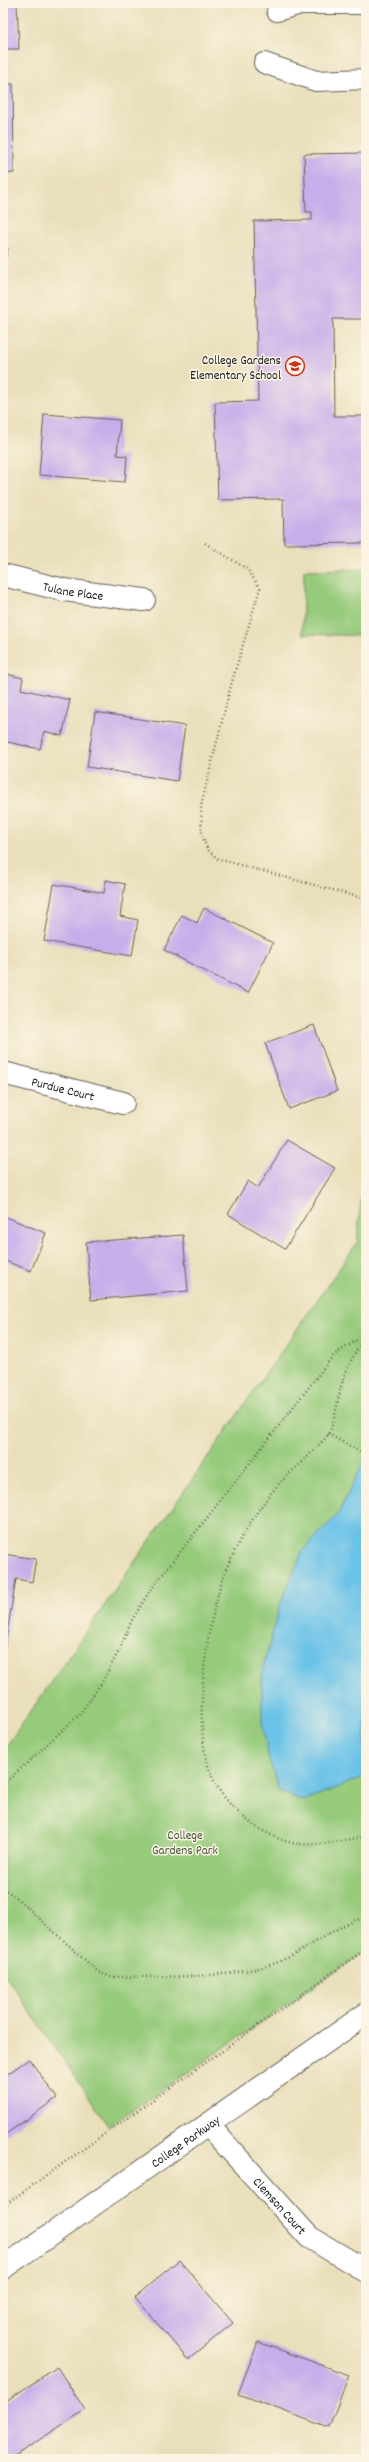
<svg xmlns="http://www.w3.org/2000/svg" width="369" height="2462" font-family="Dekko,sans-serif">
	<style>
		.green { fill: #97cb7c; stroke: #5a744c }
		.water { fill: #6bc2e8; stroke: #446f82 }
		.building { fill: #c7adea }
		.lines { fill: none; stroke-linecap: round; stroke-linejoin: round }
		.service-casing { stroke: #646054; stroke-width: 22 }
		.minor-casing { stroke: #646054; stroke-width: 24 }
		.tertiary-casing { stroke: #646054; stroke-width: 24 }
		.path { stroke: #646054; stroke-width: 2.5; stroke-dasharray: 1 3; stroke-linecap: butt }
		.service { stroke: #fff; stroke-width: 20 }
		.minor { stroke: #fff; stroke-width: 22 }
		.tertiary { stroke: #fff; stroke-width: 22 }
		.labels { text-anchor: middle; stroke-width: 3; stroke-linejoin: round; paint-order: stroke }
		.poi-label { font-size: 13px; fill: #1c1c1c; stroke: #fcf5e5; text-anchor: end }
		.street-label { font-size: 13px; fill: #1c1c1c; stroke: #fcf5e5 }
		.park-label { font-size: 13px; fill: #47593e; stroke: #fcf5e5 }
	</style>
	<rect width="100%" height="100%" fill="#fcf5e5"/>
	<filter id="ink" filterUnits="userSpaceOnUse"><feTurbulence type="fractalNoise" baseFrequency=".025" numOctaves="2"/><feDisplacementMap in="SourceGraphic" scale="8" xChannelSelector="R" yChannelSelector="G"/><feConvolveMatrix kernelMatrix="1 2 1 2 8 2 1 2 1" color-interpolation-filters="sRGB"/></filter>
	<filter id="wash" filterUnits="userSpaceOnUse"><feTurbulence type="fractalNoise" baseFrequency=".012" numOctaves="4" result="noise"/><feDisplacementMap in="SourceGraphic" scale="16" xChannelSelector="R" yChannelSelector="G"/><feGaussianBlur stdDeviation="0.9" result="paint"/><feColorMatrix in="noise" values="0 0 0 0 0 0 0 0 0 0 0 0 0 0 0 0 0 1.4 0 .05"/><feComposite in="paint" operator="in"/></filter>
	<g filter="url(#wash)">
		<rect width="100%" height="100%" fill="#eadfbb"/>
		<path class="green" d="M366 569V654L365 636 302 634 304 570Z
			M366 1145V1951L109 2126 3 1972V1751L357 1243Z"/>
		<path class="water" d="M366 1457V1482L358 1499 366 1529V1775L359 1779 303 1801 279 1791 269 1759 262 1722V1671L280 1605 303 1550 338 1514Z"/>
		<g id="blocks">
			<path class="building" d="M3 3H17L19 49H3Z
				M3 84H13L14 173 3 174Z
				M366 153V319H333L334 416H366V543L284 544 283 499 218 500 215 402 258 401 254 221 312 220V212H306L304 154Z
				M3 247 8 248 4 266H3Z
				M44 414 120 420 117 455 127 456 125 482 39 475Z
				M3 673 23 678 21 689 70 700 62 736 44 731 40 749 3 741Z
				M95 712 185 726 177 781 87 767Z
				M106 880 125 884 120 916 138 920 132 956 44 941 54 884 104 893Z
				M204 908 273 943 248 993 164 950 182 915 197 923Z
				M314 1025 337 1091 289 1109 265 1043Z
				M287 1140 335 1168 285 1249 228 1214 248 1181 258 1188Z
				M3 1216 46 1233 31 1271 3 1260Z
				M183 1235 188 1291 91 1300 86 1242Z
				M3 1554 36 1559 32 1582 16 1579 4 1651Z
				M29 2059 57 2098 3 2136V2077Z
				M179 2260 233 2323 188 2360 135 2297Z
				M258 2342 349 2375 329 2428 238 2394Z
				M57 2367 85 2410 10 2459H7L3 2453V2403Z"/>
		</g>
	</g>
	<g filter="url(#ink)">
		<use href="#blocks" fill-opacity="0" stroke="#646054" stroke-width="1"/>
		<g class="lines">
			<defs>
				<path id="service" d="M277 11 301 4H366
					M264 63 316 81 366 79"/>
				<g id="minor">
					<path id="s1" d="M3 575 64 590 144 600"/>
					<path id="s2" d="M3 1073 123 1103"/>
					<path id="s3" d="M208 2125 309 2237 366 2271"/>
				</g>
				<g id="tertiary">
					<path id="s4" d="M3 2268 366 2014"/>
				</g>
			</defs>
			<use href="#service" class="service-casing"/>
			<use href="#minor" class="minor-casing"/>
			<use href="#tertiary" class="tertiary-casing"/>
			<path class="path" d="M205 543 247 569 260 588 231 685 201 806 202 836 208 850 218 859 366 899
				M366 1336C355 1353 346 1367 341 1387 337 1402 336 1418 329 1433 324 1442 292 1471 282 1481 260 1503 237 1543 225 1572 207 1620 191 1725 211 1774 219 1795 238 1814 256 1827 268 1834 285 1843 299 1844 321 1846 345 1840 366 1836
				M328 1434 366 1455
				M3 1785 80 1714 101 1684 119 1651 131 1622 149 1592 334 1355 366 1334
				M3 1888 17 1898 98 1972 111 1977C158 1976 217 1979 263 1967 300 1958 329 1927 366 1917
				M3 2206 366 1949"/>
			<use href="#service" class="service"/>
			<use href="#minor" class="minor"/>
			<use href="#tertiary" class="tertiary"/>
		</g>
	</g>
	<defs>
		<symbol id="school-ring" viewBox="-11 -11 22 22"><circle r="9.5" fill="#fcf5e5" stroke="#c8321e" stroke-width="1.5"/><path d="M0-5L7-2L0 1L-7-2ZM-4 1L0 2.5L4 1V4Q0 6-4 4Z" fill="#c8321e"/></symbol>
	</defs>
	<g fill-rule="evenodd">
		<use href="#school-ring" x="284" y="355" width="22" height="22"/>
	</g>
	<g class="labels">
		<g class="poi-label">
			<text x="281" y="364">College Gardens<tspan x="281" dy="15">Elementary School</tspan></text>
		</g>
		<g class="street-label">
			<text dy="5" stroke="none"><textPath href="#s1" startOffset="72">Tulane Place</textPath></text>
			<text dy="5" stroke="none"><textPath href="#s2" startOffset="62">Purdue Court</textPath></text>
			<text dy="5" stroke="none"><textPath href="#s4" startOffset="222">College Parkway</textPath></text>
			<text dy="5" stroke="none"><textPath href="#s3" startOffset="108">Clemson Court</textPath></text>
		</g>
		<g class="park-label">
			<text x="185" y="1839">College<tspan x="185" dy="15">Gardens Park</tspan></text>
		</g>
	</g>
	<rect width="369" height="2462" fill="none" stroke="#fcf5e5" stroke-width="16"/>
</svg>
